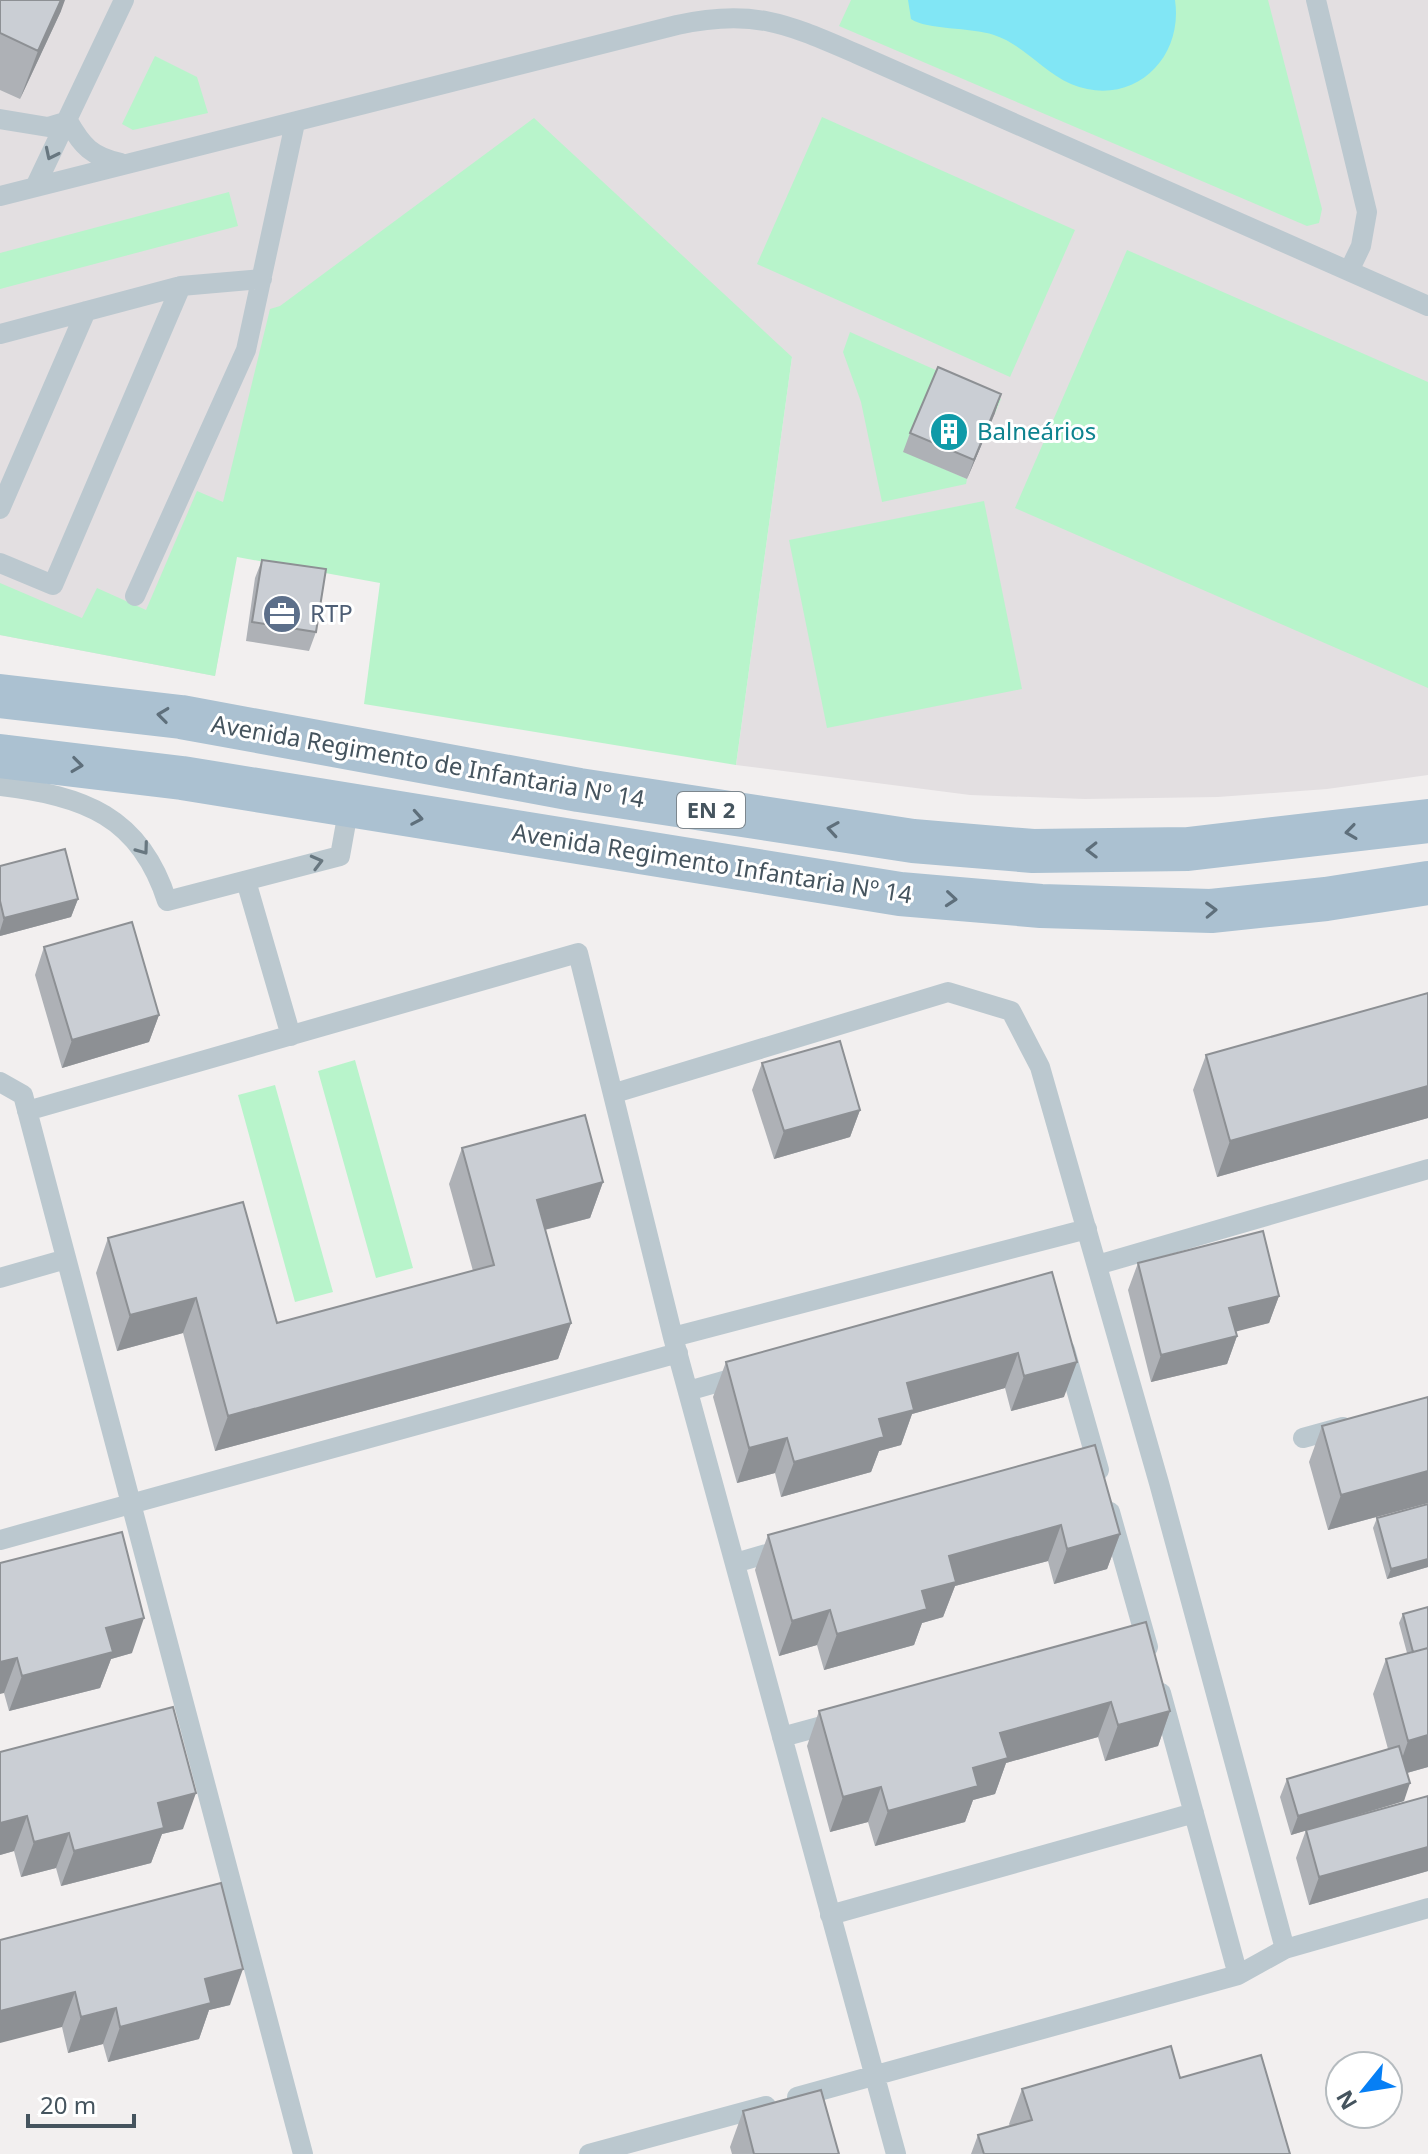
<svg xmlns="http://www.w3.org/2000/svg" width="1428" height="2154" font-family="'Noto Sans',sans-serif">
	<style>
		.education { fill: #e3dfe1 }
		.green { fill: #b8f4cb }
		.water { fill: #81e6f5 }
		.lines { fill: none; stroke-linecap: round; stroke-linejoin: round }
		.lane { stroke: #bbc8cf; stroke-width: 20 }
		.primary { stroke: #abc1d1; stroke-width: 44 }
		.wall { fill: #aeb1b6 }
		.shaded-wall { fill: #8d9094 }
		.building { fill: #caced4; stroke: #8d9094; stroke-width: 2 }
		.oneway { stroke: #687780 }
		.oneway2 { stroke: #5e6f7b }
		.labels { text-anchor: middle; stroke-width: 6; stroke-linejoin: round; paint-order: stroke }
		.shield { fill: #fff; stroke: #7d878e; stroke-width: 2 }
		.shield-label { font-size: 22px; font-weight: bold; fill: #45545e }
		.culture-label { font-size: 24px; fill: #0d838f; stroke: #fff; text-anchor: start }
		.service-label { font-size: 24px; fill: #4e5e75; stroke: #fff; text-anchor: start }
		.street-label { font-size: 24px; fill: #45545e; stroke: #fff }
	</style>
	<rect width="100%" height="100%" fill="#f2efef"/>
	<path class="education" d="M0 0H1428V775L1327 789 1218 797 1085 799 970 795 736 765 792 357 280 306 215 676 0 635Z"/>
	<path class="green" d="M851 0H1268L1322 209 1319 223 1307 226 839 26Z
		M155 56 197 77 208 113 133 130 122 124Z
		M822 117 1075 230 1010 377 757 264Z
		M534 118 792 357 736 765 364 704 380 583 237 557 215 676 0 635V583L82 618 97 588 146 610 197 491 223 502 270 309 280 306Z
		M229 192 238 226 0 289V253Z
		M1127 250 1428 382V688L1015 508Z
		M850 332 1001 399 995 413 903 451 967 479 966 484 882 502 861 402 843 352Z
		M984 501 1022 689 827 728 789 540Z
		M355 1060 413 1268 376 1278 318 1071Z
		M275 1085 333 1292 295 1302 238 1095Z"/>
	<path class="water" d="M908 0H1175C1184 61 1130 109 1071 84 1042 71 1024 45 994 35 970 27 927 30 911 19Z"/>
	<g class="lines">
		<path class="lane" d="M1316 0 1367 212 1361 246 1349 271
			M0 119 48 127 68 121
			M68 121C82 146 92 157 121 163
			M35 187 124 0
			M0 196 677 25C754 8 787 24 857 54L1428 306
			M0 334 181 286
			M0 509 86 311
			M0 563 53 585 181 286 262 279
			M135 596 246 350 295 123
			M0 786C84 796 140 816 167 901L340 856 349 806
			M246 881 291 1036
			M0 1082 23 1095 303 2154
			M615 1093 948 992 1011 1011 1040 1067 1159 1483 1285 1949
			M27 1111 578 953 673 1337 896 2154
			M1097 1265 1428 1169
			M0 1278 66 1259
			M673 1337 1087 1229
			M1065 1350 1099 1470
			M688 1391 744 1375
			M1303 1438 1343 1427
			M1110 1512 1148 1647
			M0 1540 678 1353
			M735 1563 784 1549
			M1161 1693 1238 1975
			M782 1737 837 1722
			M830 1915 1194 1813
			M797 2097 1238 1975 1285 1949 1428 1908
			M589 2154 766 2106"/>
		<path class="primary" d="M0 696 181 717 579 790 913 841 1033 851 1188 849 1428 821
			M0 756 182 778 900 894 1041 906 1211 911 1326 899 1428 883"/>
	</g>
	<path class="wall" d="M0 0 61 11 20 99 0 90Z
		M995 413 967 479 903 452 910 433Z
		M262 560 316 632 309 651 246 641 255 578Z
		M0 866 78 899 71 917 0 936Z
		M44 947 159 1015 149 1042 62 1068 35 975Z
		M1428 993V1118L1217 1177 1193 1090 1206 1055Z
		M762 1063 860 1110 850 1137 774 1159 752 1090Z
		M462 1148 603 1182 590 1218 545 1230 571 1323 558 1359 215 1451 183 1333 117 1351 96 1273 108 1238 277 1323 473 1271 449 1184Z
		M1138 1263 1279 1296 1269 1323 1235 1331 1237 1336 1227 1364 1151 1382 1128 1290Z
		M1052 1272 1064 1397 1011 1411 1005 1388 912 1414 901 1445 879 1451 871 1472 781 1497 775 1473 737 1483 713 1397 726 1362Z
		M1428 1397V1503L1328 1530 1309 1462 1322 1426Z
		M1095 1445 1120 1534 1107 1569 1054 1584 1048 1561 955 1586 943 1617 922 1623 914 1645 824 1670 817 1645 779 1656 755 1570 768 1535Z
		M1428 1504V1567L1387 1579 1373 1528 1377 1518Z
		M0 1563 132 1653 111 1659 100 1688 9 1711 4 1693Z
		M1428 1607V1767L1407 1773 1404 1801 1291 1835 1280 1797 1287 1779 1388 1749 1373 1694 1386 1659 1407 1653 1399 1623 1403 1614Z
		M1146 1622 1170 1711 1158 1746 1105 1761 1098 1737 1006 1763 995 1794 973 1800 965 1822 875 1846 868 1822 830 1832 807 1746 819 1711Z
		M0 1752 183 1829 162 1834 151 1863 61 1886 56 1868 21 1877 14 1851 0 1855Z
		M1428 1796V1871L1309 1905 1296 1858 1306 1830Z
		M0 1940 230 2005 209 2010 199 2039 108 2062 103 2044 68 2053 62 2027Z
		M1180 2078 1290 2154H971L978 2135 1010 2126 1009 2124 1022 2089Z
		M743 2111 839 2154H732L730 2147Z"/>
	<path class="shaded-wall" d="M61 0H65L61 11 20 99 38 51Z
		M1001 394 995 413 967 479 974 460Z
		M78 899 71 917 0 936V931L4 918Z
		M159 1015 149 1042 62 1068 72 1040Z
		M1428 1086V1118L1217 1177 1230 1141Z
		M860 1110 850 1137 774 1159 784 1131Z
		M603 1182 590 1218 524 1235 537 1200Z
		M1279 1296 1269 1323 1219 1336 1229 1308Z
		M196 1298 183 1333 117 1351 130 1315Z
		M571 1323 558 1359 215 1451 228 1416Z
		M1237 1336 1227 1364 1151 1382 1161 1355Z
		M1018 1353 1005 1388 912 1414 901 1445 879 1451 871 1472 781 1497 794 1462 879 1419 907 1383Z
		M1077 1362 1064 1397 1011 1411 1024 1376Z
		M787 1438 775 1473 737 1483 749 1448Z
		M1428 1471V1503L1328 1530 1341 1495Z
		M1061 1525 1048 1561 955 1586 943 1617 922 1623 914 1645 824 1670 837 1634 922 1591 949 1556Z
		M1120 1534 1107 1569 1054 1584 1067 1549Z
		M1428 1559V1567L1387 1579 1391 1569Z
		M830 1610 817 1645 779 1656 792 1621Z
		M144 1618 132 1653 111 1659 100 1688 9 1711 22 1676 106 1628Z
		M17 1658 4 1693 0 1694V1662Z
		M1111 1702 1098 1737 1006 1763 995 1794 973 1800 965 1822 875 1846 888 1811 973 1768 1000 1733Z
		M1170 1711 1158 1746 1105 1761 1118 1725Z
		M1428 1735V1767L1396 1776 1408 1741Z
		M1410 1783 1404 1801 1291 1835 1298 1816Z
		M881 1787 868 1822 830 1832 843 1797Z
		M196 1793 183 1829 162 1834 151 1863 61 1886 74 1851 158 1803Z
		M27 1816 14 1851 0 1855V1823Z
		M69 1833 56 1868 21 1877 34 1842Z
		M1428 1847V1871L1309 1905 1319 1877Z
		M243 1969 230 2005 209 2010 199 2039 108 2062 120 2027 205 1979Z
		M75 1992 62 2027 0 2043V2011Z
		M116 2008 103 2044 68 2053 81 2017Z"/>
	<path class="building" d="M0 0H61L38 51 0 33Z
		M938 367 1001 394 974 460 910 433Z
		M262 560 326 569 316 632 252 622Z
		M65 849 78 899 4 918 0 901V866Z
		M132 922 159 1015 72 1040 44 947Z
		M1428 993V1086L1230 1141 1206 1055Z
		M840 1041 860 1110 784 1131 762 1063Z
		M585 1115 603 1182 537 1200 571 1323 228 1416 196 1298 130 1315 108 1238 243 1202 277 1323 494 1265 462 1148Z
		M1263 1231 1279 1296 1229 1308 1237 1336 1161 1355 1138 1263Z
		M1052 1272 1077 1362 1024 1376 1018 1353 907 1383 914 1410 879 1419 884 1437 794 1462 787 1438 749 1448 726 1362Z
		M1428 1397V1471L1341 1495 1322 1426Z
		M1095 1445 1120 1534 1067 1549 1061 1525 949 1556 956 1582 922 1591 927 1609 837 1634 830 1610 792 1621 768 1535Z
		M1428 1504V1559L1391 1569 1377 1518Z
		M122 1532 144 1618 106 1628 113 1652 22 1676 17 1658 0 1662V1563Z
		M1428 1607V1648L1413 1652 1403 1614Z
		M1146 1622 1170 1711 1118 1725 1111 1702 1000 1733 1008 1758 973 1768 978 1786 888 1811 881 1787 843 1797 819 1711Z
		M1428 1648V1735L1408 1741 1386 1659Z
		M173 1707 196 1793 158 1803 164 1828 74 1851 69 1833 34 1842 27 1816 0 1823V1752Z
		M1399 1746 1410 1783 1298 1816 1287 1779Z
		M1428 1796V1847L1319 1877 1306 1830Z
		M221 1883 243 1969 205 1979 211 2003 120 2027 116 2008 81 2017 75 1992 0 2011V1940Z
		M1171 2046 1180 2078 1261 2055 1290 2154H984L978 2135 1032 2120 1022 2089Z
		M821 2090 839 2154H754L743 2111Z"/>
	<defs><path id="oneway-chevron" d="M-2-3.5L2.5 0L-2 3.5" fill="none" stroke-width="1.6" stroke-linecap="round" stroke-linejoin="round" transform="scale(2)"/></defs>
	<g class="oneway">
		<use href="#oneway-chevron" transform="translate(51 154) rotate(116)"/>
		<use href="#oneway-chevron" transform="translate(143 849) rotate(54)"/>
		<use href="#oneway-chevron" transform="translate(317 862) rotate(-15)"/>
	</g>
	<g class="oneway2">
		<use href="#oneway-chevron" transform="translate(163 715) rotate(-173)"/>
		<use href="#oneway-chevron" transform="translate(77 765) rotate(7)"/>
		<use href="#oneway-chevron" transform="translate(417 818) rotate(10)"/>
		<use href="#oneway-chevron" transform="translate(833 829) rotate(-171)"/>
		<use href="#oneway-chevron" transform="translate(1351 832) rotate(172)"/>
		<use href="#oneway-chevron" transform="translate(1092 850) rotate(179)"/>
		<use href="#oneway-chevron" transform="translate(951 899) rotate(5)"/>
		<use href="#oneway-chevron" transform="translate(1211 910) rotate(-2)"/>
	</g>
	<defs>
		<symbol id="building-disc" viewBox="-11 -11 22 22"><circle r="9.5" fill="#0f9aa8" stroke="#fff"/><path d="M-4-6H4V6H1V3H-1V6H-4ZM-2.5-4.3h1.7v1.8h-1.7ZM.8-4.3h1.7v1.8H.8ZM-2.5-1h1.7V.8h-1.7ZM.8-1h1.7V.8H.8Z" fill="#fff"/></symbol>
		<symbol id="office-disc" viewBox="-11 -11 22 22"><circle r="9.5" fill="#5c6f8a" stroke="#fff"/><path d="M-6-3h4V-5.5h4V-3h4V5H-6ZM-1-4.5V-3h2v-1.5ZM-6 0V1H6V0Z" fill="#fff"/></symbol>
	</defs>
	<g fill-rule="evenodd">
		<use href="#building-disc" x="927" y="410" width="44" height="44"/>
		<use href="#office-disc" x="260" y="592" width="44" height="44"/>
	</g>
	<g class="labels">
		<rect class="shield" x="677" y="792" width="68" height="36" rx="6"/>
		<g class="shield-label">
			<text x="711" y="818">EN 2</text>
		</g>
		<g class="culture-label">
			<text x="977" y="440">Balneários</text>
		</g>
		<g class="service-label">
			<text x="310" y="622">RTP</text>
		</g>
		<g class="street-label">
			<text transform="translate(428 762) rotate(10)" y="8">Avenida Regimento de Infantaria Nº 14</text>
			<text transform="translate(712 864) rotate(9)" y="8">Avenida Regimento Infantaria Nº 14</text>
		</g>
	</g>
	<g transform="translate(1364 2090) rotate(240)"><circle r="38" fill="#ffffff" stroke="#b5bbbf" stroke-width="2"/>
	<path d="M0-6L14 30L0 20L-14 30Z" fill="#067ff5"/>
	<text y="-12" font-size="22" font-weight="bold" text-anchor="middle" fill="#45545e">N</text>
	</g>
	<path d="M28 2114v12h106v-12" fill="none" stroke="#45545e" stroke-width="4"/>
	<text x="40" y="2114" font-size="24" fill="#45545e" stroke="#ffffff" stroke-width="6" paint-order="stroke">20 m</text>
</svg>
